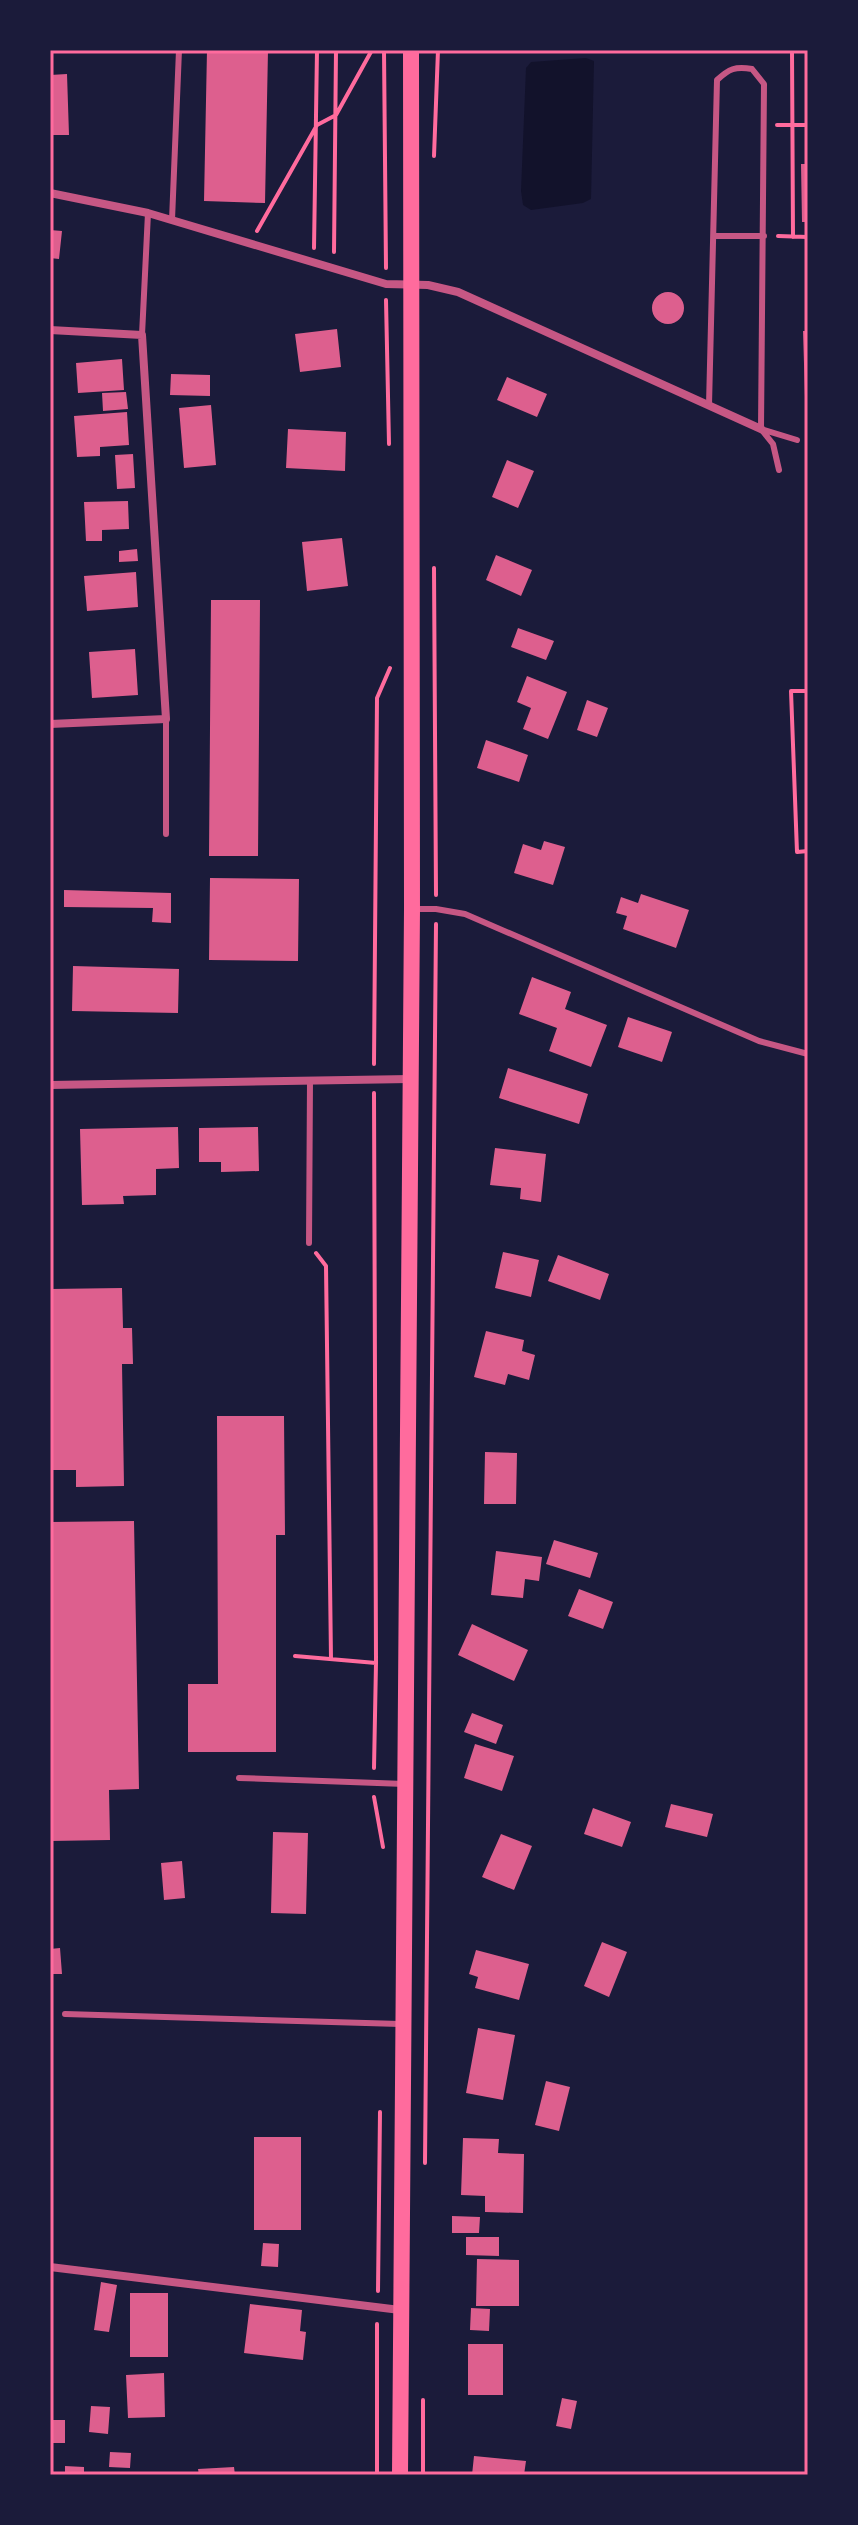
<svg xmlns="http://www.w3.org/2000/svg" width="858" height="2525" font-family="'Alegreya Sans',sans-serif">
	<style>
		.water { fill: #12122b }
		.building { fill: #dd5f8e }
		.lines { fill: none; stroke-linecap: round; stroke-linejoin: round }
		.path { stroke: #ff6b9d; stroke-width: 4 }
		.service { stroke: #c65784; stroke-width: 6 }
		.minor { stroke: #c65784; stroke-width: 8 }
		.secondary { stroke: #ff6b9d; stroke-width: 16 }
		.neatline { fill: none; stroke: #ff6b9d; stroke-width: 3 }
	</style>
	<rect width="100%" height="100%" fill="#1b1b3a"/>
	<path class="water" d="M586 58 594 61 591 199 583 203 531 210 523 205 521 191 526 68 531 62Z"/>
	<path class="building" d="M207 50H268L265 203 204 201Z
		M67 74 69 135H50V75Z
		M801 164H808V222H802Z
		M50 230 62 231 59 259 50 258Z
		M652 308a16 16 0 1 1 32 0a16 16 0 1 1-32 0Z
		M337 329 341 367 300 372 295 334Z
		M803 331H808V397H805Z
		M122 359 124 390 78 393 76 363Z
		M171 374 210 375V396L170 395Z
		M507 377 547 394 537 417 497 400Z
		M126 392 128 409 103 411 102 393Z
		M211 405 216 465 184 468 179 408Z
		M127 412 129 445 100 447V456L77 457 74 416Z
		M288 429 346 432 345 471 286 468Z
		M133 454 135 488 117 489 115 455Z
		M507 460 534 471 518 508 492 497Z
		M128 501 129 529 102 530V541H86L84 502Z
		M342 538 348 586 307 591 302 542Z
		M137 549 138 561 119 562V551Z
		M496 555 532 570 521 596 486 580Z
		M136 572 138 607 87 611 84 576Z
		M211 600H260L258 856H209Z
		M518 628 554 641 546 660 511 647Z
		M135 649 138 695 92 698 89 652Z
		M527 676 567 692 548 739 523 729 531 708 517 702Z
		M587 700 608 708 597 737 577 730Z
		M486 740 528 755 519 782 477 768Z
		M544 841 565 847 553 885 514 873 523 844 541 850Z
		M210 878 299 879 298 961 209 960Z
		M64 890 171 893V923L152 922 153 908 64 907Z
		M641 894 689 910 676 948 623 929 627 916 616 913 621 897 638 903Z
		M73 966 179 969 178 1013 72 1011Z
		M532 977 571 992 565 1009 607 1025 591 1067 549 1051 557 1028 519 1014Z
		M628 1017 672 1032 662 1062 618 1047Z
		M508 1068 588 1094 579 1124 499 1098Z
		M178 1127 179 1168 156 1169V1195L123 1196 124 1204 82 1205 80 1129Z
		M258 1127 259 1171 221 1172V1162H199V1128Z
		M495 1148 546 1154 541 1202 520 1199 521 1188 490 1185Z
		M503 1252 539 1260 531 1297 495 1288Z
		M558 1255 609 1274 600 1300 548 1281Z
		M122 1288 123 1328H132L133 1364H122L124 1486 76 1487V1470H50V1289Z
		M486 1331 524 1340 522 1351 535 1355 529 1380 508 1374 505 1385 474 1377Z
		M217 1416H284L285 1535H276V1752H188V1684H218Z
		M485 1452 517 1453 516 1504H484Z
		M134 1521 139 1789 109 1790 110 1840 50 1841V1522Z
		M554 1540 598 1553 590 1578 546 1564Z
		M496 1551 542 1557 539 1581 525 1579 523 1598 491 1595Z
		M579 1589 613 1602 603 1629 568 1616Z
		M472 1624 528 1650 514 1681 458 1655Z
		M472 1713 503 1725 496 1744 464 1732Z
		M475 1744 514 1756 502 1791 464 1778Z
		M671 1804 713 1814 707 1837 665 1827Z
		M593 1808 631 1822 622 1847 584 1834Z
		M273 1832 308 1833 306 1914 271 1913Z
		M501 1834 532 1846 514 1890 482 1877Z
		M182 1861 185 1898 164 1900 161 1863Z
		M602 1942 627 1952 609 1997 584 1986Z
		M60 1948 62 1974H50V1949Z
		M476 1950 529 1964 519 2000 475 1988 478 1977 469 1974Z
		M478 2028 515 2035 503 2100 466 2093Z
		M546 2081 570 2087 559 2131 535 2125Z
		M254 2137H301V2230H254Z
		M463 2138 499 2139 498 2153 524 2154 523 2213 485 2212V2196L461 2195Z
		M452 2216 480 2217 479 2233H452Z
		M466 2237H499V2256L466 2255Z
		M263 2243 279 2244 278 2267 261 2266Z
		M477 2259 519 2260V2306H476Z
		M101 2282 117 2285 109 2332 94 2330Z
		M130 2293H168V2357H130Z
		M250 2304 302 2310 300 2331 306 2332 303 2360 244 2353Z
		M471 2308 490 2309 489 2331 470 2330Z
		M468 2344H503V2395H468Z
		M164 2373 165 2417 128 2418 126 2375Z
		M562 2398 577 2401 571 2429 556 2426Z
		M91 2406 110 2407 108 2434 89 2432Z
		M50 2420H65V2443H50Z
		M110 2452 131 2453 130 2468 109 2467Z
		M474 2456 526 2461 524 2475H472Z
		M65 2466 84 2467V2475H65Z
		M234 2467 235 2475H199L198 2469Z"/>
	<g class="lines">
		<path class="path" d="M384 50 386 268
			M792 50 793 237
			M777 125H808
			M434 156 438 50
			M257 231 317 125 336 115 372 50
			M778 236 808 237
			M314 248 317 50
			M334 252 336 50
			M386 300 389 444
			M434 568 436 895
			M808 691H791L797 852 808 851
			M374 1064 377 698 390 668
			M374 1093 376 1663 374 1768
			M316 1253 326 1266 331 1659
			M295 1656 376 1663
			M374 1797 383 1847
			M425 2163 436 924
			M378 2291 380 2112
			M377 2475V2324
			M423 2475V2400"/>
		<path class="service" d="M172 220 179 50
			M714 236H764
			M142 335 148 213
			M709 405 717 80C729 69 735 66 752 69L764 84 761 429 773 444 779 470
			M761 429 797 440
			M166 834V719
			M415 909H436L465 914 759 1041 808 1054
			M309 1243 310 1081
			M239 1778 405 1784
			M65 2014 400 2024"/>
		<path class="minor" d="M50 193 148 213 386 284 428 285 458 292 761 429
			M50 330 142 335 166 719 50 724
			M50 1085 410 1079
			M50 2267 400 2310"/>
		<path class="secondary" d="M400 2475 412 909 411 50"/>
	</g>
	<rect width="858" height="2525" fill="none" stroke="#1b1b3a" stroke-width="104"/>
	<rect x="52" y="52" width="754" height="2421" class="neatline"/>
</svg>
